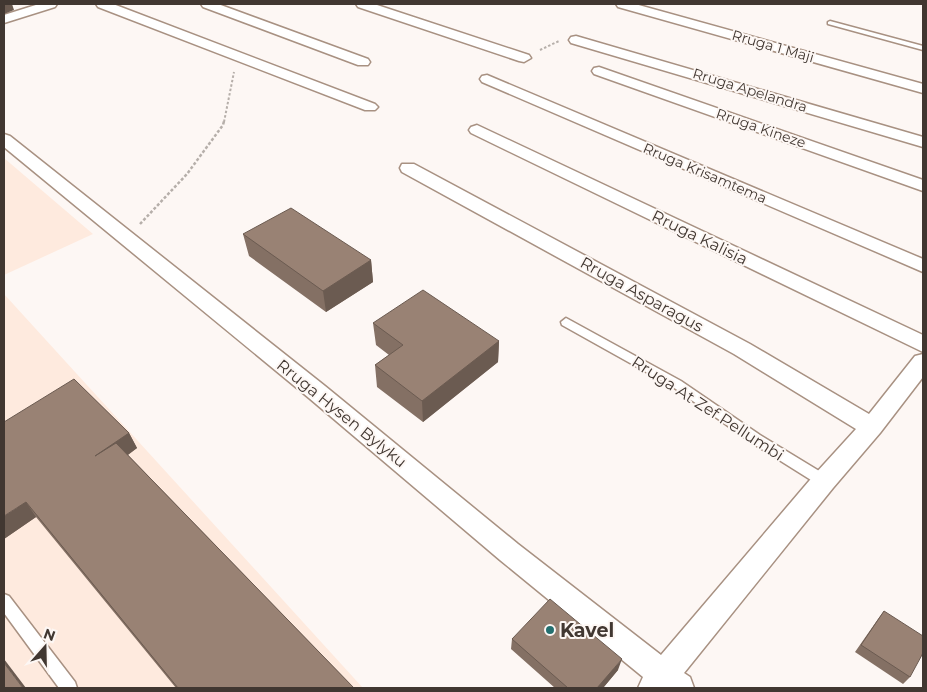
<svg xmlns="http://www.w3.org/2000/svg" width="927" height="692" font-family="Montserrat,sans-serif">
	<style>
		.built { fill: #feeade }
		.lines { fill: none; stroke-linecap: round; stroke-linejoin: round }
		.service-casing { stroke: #a89182; stroke-width: 3 }
		.minor-casing { stroke: #a89182; stroke-width: 3 }
		.path-far1 { stroke: #b6afaa; stroke-width: 2; stroke-dasharray: 2.5 2; stroke-linecap: butt }
		.path { stroke: #b6afaa; stroke-width: 2.5; stroke-dasharray: 3 2; stroke-linecap: butt }
		.service { fill: #fff; fill-rule: evenodd }
		.minor { fill: #fff; fill-rule: evenodd }
		.wall { fill: #847064 }
		.shaded-wall { fill: #6b5b51 }
		.building { fill: #998274; stroke: #6b5b51 }
		.poi-dot { fill: #247070; stroke: #fdf7f4; stroke-width: 2 }
		.labels { text-anchor: middle; stroke-width: 4; stroke-linejoin: round; paint-order: stroke }
		.far-street-label { font-size: 14px; fill: #413731; stroke: #fdf7f4 }
		.street-label { font-size: 16px; fill: #413731; stroke: #fdf7f4 }
		.near-poi-label { font-size: 19px; font-weight: bold; fill: #413731; stroke: #fdf7f4; text-anchor: start }
	</style>
	<rect width="100%" height="100%" fill="#fdf7f4"/>
	<path class="built" d="M4 158 93 234 4 275Z
		M4 294 363 688H4Z"/>
	<g class="lines">
		<defs>
			<path id="service" d="M830 21 923 46V50L828 24V22Z
				M566 318 681 381 760 435 829 477 831 481 829 485 824 486 819 485 752 443 673 387 562 325 561 322Z
				M4 594 9 596 75 682 77 688H59L4 613Z"/>
			<path id="minor" d="M39 4H57L55 7 4 23V15Z
				M96 4H113L375 104 378 107 375 110H365L98 7Z
				M201 4H218L368 59 370 62 368 65H358L203 7Z
				M356 4H374L529 55 531 58 524 62 519 61 358 7Z
				M616 4H635L923 84V93L618 7Z
				M576 36 923 137V147L571 43 569 40 571 37Z
				M599 67 923 180V191L594 74 592 71 594 68Z
				M487 75 923 259V272L482 82 480 79 482 76Z
				M477 125 923 335V352L471 133 469 130 471 127Z
				M4 134 10 136 325 386 518 544 661 655 815 474 856 429 734 354 402 172 400 168 402 164H414L750 344 869 414 915 356 923 354V377L880 433 833 488 684 673 690 677 694 688H638L643 677 500 560 309 398 4 147Z"/>
		</defs>
		<use href="#service" class="service-casing"/>
		<use href="#minor" class="minor-casing"/>
		<path class="path-far1" d="M540 50 559 41
			M224 122 234 72"/>
		<path class="path" d="M140 224 187 174 223 125 224 121"/>
		<use href="#service" class="service"/>
		<use href="#minor" class="minor"/>
	</g>
	<path class="wall" d="M243 234 371 260 373 282 326 312 249 256Z
		M373 323 499 341 498 362 423 422 377 387 375 365 389 355 376 345Z
		M74 379 129 433 137 448 128 455 354 688H176L36 517 4 539Z
		M884 611 910 677 903 684 855 652 878 619Z
		M512 639 618 670 603 688H555L511 649Z"/>
	<path class="shaded-wall" d="M4 4H12L14 10 4 14Z
		M371 260 373 282 326 312 323 291Z
		M499 341 498 362 423 422 422 401Z
		M129 433 137 448 104 472 95 456Z
		M26 502 36 517 4 539V516Z
		M4 659 26 688H23L4 663Z
		M622 659 618 670 603 688H597Z"/>
	<path class="building" d="M291 208 371 260 323 291 243 234Z
		M423 290 499 341 422 401 375 365 403 345 373 323Z
		M74 379 129 433 95 456 116 443 354 688H178L26 502 4 516V422Z
		M550 599 622 659 597 688H568L512 639Z
		M884 611 923 636V653L910 677 861 645Z
		M4 663 23 688H4Z"/>
	<circle class="poi-dot" cx="550" cy="630" r="5"/>
	<g class="labels">
		<g class="far-street-label">
			<text transform="translate(773 46) rotate(16)" y="5">Rruga 1 Maji</text>
			<text transform="translate(750 90) rotate(17)" y="5">Rruga Apelandra</text>
			<text transform="translate(761 128) rotate(19)" y="5">Rruga Kineze</text>
			<text transform="translate(705 173) rotate(23)" y="5">Rruga Krisamtema</text>
		</g>
		<g class="street-label">
			<text transform="translate(700 237) rotate(26)" y="6">Rruga Kalisia</text>
			<text transform="translate(642 294) rotate(29)" y="6">Rruga Asparagus</text>
			<text transform="translate(708 408) rotate(33)" y="6">Rruga At Zef Pellumbi</text>
			<text transform="translate(342 413) rotate(39)" y="6">Rruga Hysen Bylyku</text>
		</g>
		<g class="near-poi-label">
			<text x="560" y="637">Kavel</text>
		</g>
	</g>
	<rect width="927" height="692" fill="none" stroke="#413731" stroke-width="10"/>
	<g transform="translate(45 647) rotate(20)" stroke="#fdf7f4" stroke-width="4" paint-order="stroke">
	<path d="M0-4L9 19L0 12L-9 19Z" fill="#413731"/>
	<text y="-8" font-size="14" font-weight="bold" text-anchor="middle" fill="#413731">N</text>
	</g>
</svg>
